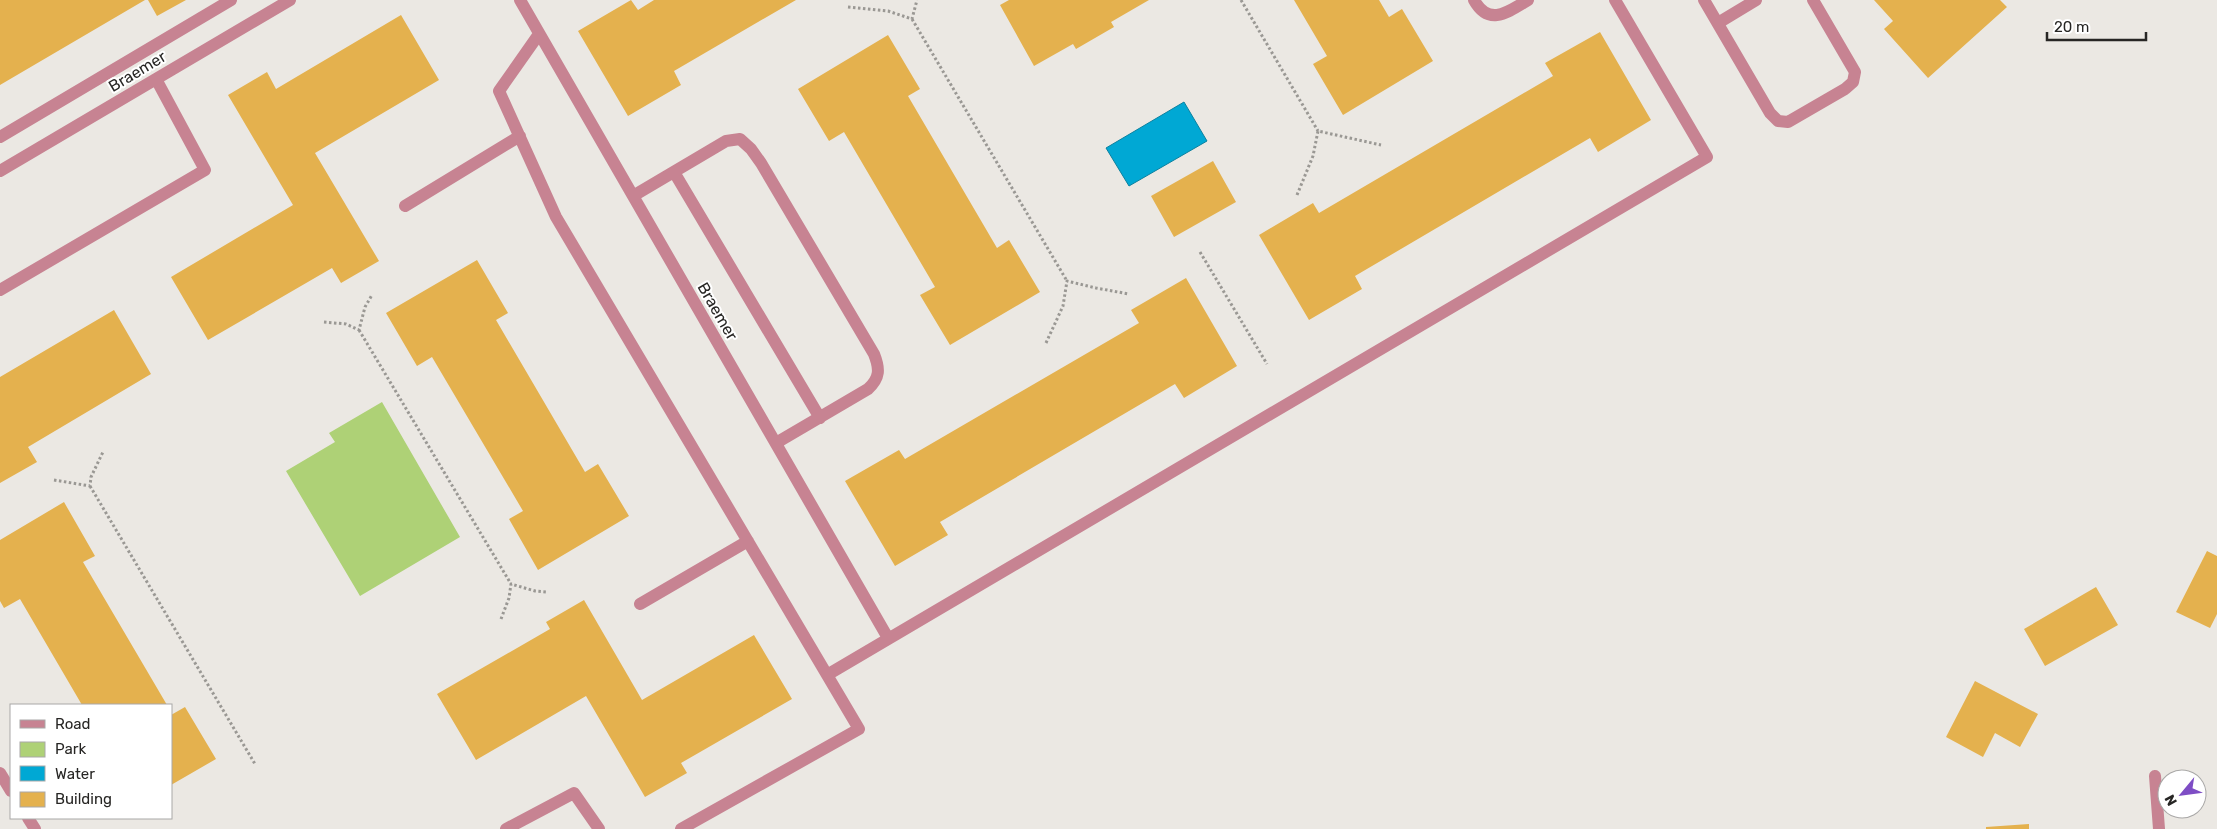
<svg xmlns="http://www.w3.org/2000/svg" width="2217" height="829" font-family="Rubik,sans-serif">
	<style>
		.green { fill: #aed176 }
		.water { fill: #00a8d4; stroke: #0c819f }
		.building { fill: #e4b14e }
		.lines { fill: none; stroke-linecap: round; stroke-linejoin: round }
		.path { stroke: #9a9894; stroke-width: 3; stroke-dasharray: 2.5 2.5; stroke-linecap: butt }
		.minor { stroke: #c78392; stroke-width: 12 }
		.labels { text-anchor: middle; stroke-width: 4; stroke-linejoin: round; paint-order: stroke }
		.street-label { font-size: 16px; fill: #272624; stroke: #fff }
	</style>
	<rect width="100%" height="100%" fill="#ebe8e3"/>
	<path class="green" d="M382 402 460 537 360 596 286 471 335 442 329 433Z"/>
	<path class="water" d="M1184 102 1207 141 1129 186 1106 148Z"/>
	<path class="building" d="M0 0H145L0 85Z
		M148 0H186L157 16Z
		M631 0 638 10 654 0H796L674 71 681 85 628 116 578 31Z
		M1009 0H1149L1111 22 1114 27 1076 49 1073 44 1034 66 1000 5Z
		M1294 0H1379L1389 17 1402 9 1433 61 1343 115 1313 64 1327 56Z
		M1874 0H2000L2007 7 1928 78 1884 29 1893 21Z
		M401 15 439 80 315 153 379 261 341 283 332 268 208 340 171 277 293 205 228 95 267 72 276 89Z
		M1600 32 1651 120 1598 152 1590 138 1355 276 1362 289 1309 320 1259 235 1313 203 1319 213 1553 76 1545 63Z
		M888 35 920 89 908 96 997 248 1009 240 1040 292 950 345 920 295 935 287 844 132 829 141 798 89Z
		M1213 161 1236 202 1174 237 1151 196Z
		M477 260 508 313 496 320 585 472 598 464 629 516 538 570 509 519 523 511 432 357 417 366 386 313Z
		M1186 278 1237 366 1184 398 1175 384 940 522 948 535 895 566 845 481 899 450 905 459 1139 323 1131 310Z
		M114 310 151 374 28 447 37 462 0 483V377Z
		M64 502 95 556 83 562 167 705H82L20 599 4 608 0 601V540Z
		M2207 551 2217 556V614L2210 628 2176 612Z
		M2096 587 2118 625 2045 666 2024 629Z
		M584 600 642 700 754 635 792 699 681 763 687 773 645 797 586 696 476 760 437 694 550 629 546 622Z
		M1975 681 2038 714 2020 747 1995 733 1983 757 1946 737Z
		M185 707 216 759 171 785V715Z
		M2029 824V829H1986V827Z"/>
	<g class="lines">
		<path class="path" d="M1241 0 1318 131
			M848 7 888 11 912 19 917 0
			M912 19 1067 281
			M1297 195 1313 156 1318 131 1381 145
			M1200 252 1267 364
			M324 322 346 324 359 330 365 307 372 295
			M359 330 511 584
			M1046 343 1063 306 1067 281 1096 288 1129 294
			M54 480 90 486 91 477 103 452
			M90 486 255 764
			M501 619 509 598 511 584 535 591 546 592"/>
		<path class="minor" d="M520 0 888 638
			M1474 0C1489 27 1508 12 1528 0
			M1704 0 1770 113 1778 121 1788 122 1845 89 1853 82 1855 72 1813 0
			M1718 23 1756 0
			M539 34 499 91 556 217 859 729 681 829
			M0 137 231 0
			M0 171 290 0
			M674 172 820 418
			M633 196 726 141 740 139 751 149 761 163 874 354C880 369 880 378 868 389L776 443
			M405 206 520 136
			M0 290 205 170 156 79
			M640 604 748 541
			M827 675 1707 157 1615 0
			M0 773 11 791
			M2155 776 2159 829
			M28 818 35 829
			M506 829 574 793 599 829"/>
	</g>
	<g class="labels">
		<g class="street-label">
			<text transform="translate(137 71) rotate(-31)" y="6">Braemer</text>
			<text transform="translate(718 311) rotate(60)" y="6">Braemer</text>
		</g>
	</g>
	<rect x="10" y="704" width="162" height="115" fill="#ffffff" stroke="#a9a8a7"/>
	<rect x="20" y="720" width="25" height="8" fill="#c78392" stroke="#a9a8a7"/>
	<text x="55" y="729" font-size="15" fill="#272624">Road</text>
	<rect x="20" y="742" width="25" height="15" fill="#aed176" stroke="#a9a8a7"/>
	<text x="55" y="754" font-size="15" fill="#272624">Park</text>
	<rect x="20" y="766" width="25" height="15" fill="#00a8d4" stroke="#a9a8a7"/>
	<text x="55" y="779" font-size="15" fill="#272624">Water</text>
	<rect x="20" y="792" width="25" height="15" fill="#e4b14e" stroke="#a9a8a7"/>
	<text x="55" y="804" font-size="15" fill="#272624">Building</text>
	<g transform="translate(2182 794) rotate(241)"><circle r="24" fill="#ffffff" stroke="#a9a8a7"/>
	<path d="M0-4L9 19L0 12L-9 19Z" fill="#7e4dc5"/>
	<text y="-8" font-size="14" font-weight="bold" text-anchor="middle" fill="#272624">N</text>
	</g>
	<path d="M2047 32v8h99v-8" fill="none" stroke="#272624" stroke-width="2.5"/>
	<text x="2054" y="32" font-size="15" fill="#272624" stroke="#ffffff" stroke-width="4" paint-order="stroke">20 m</text>
</svg>
